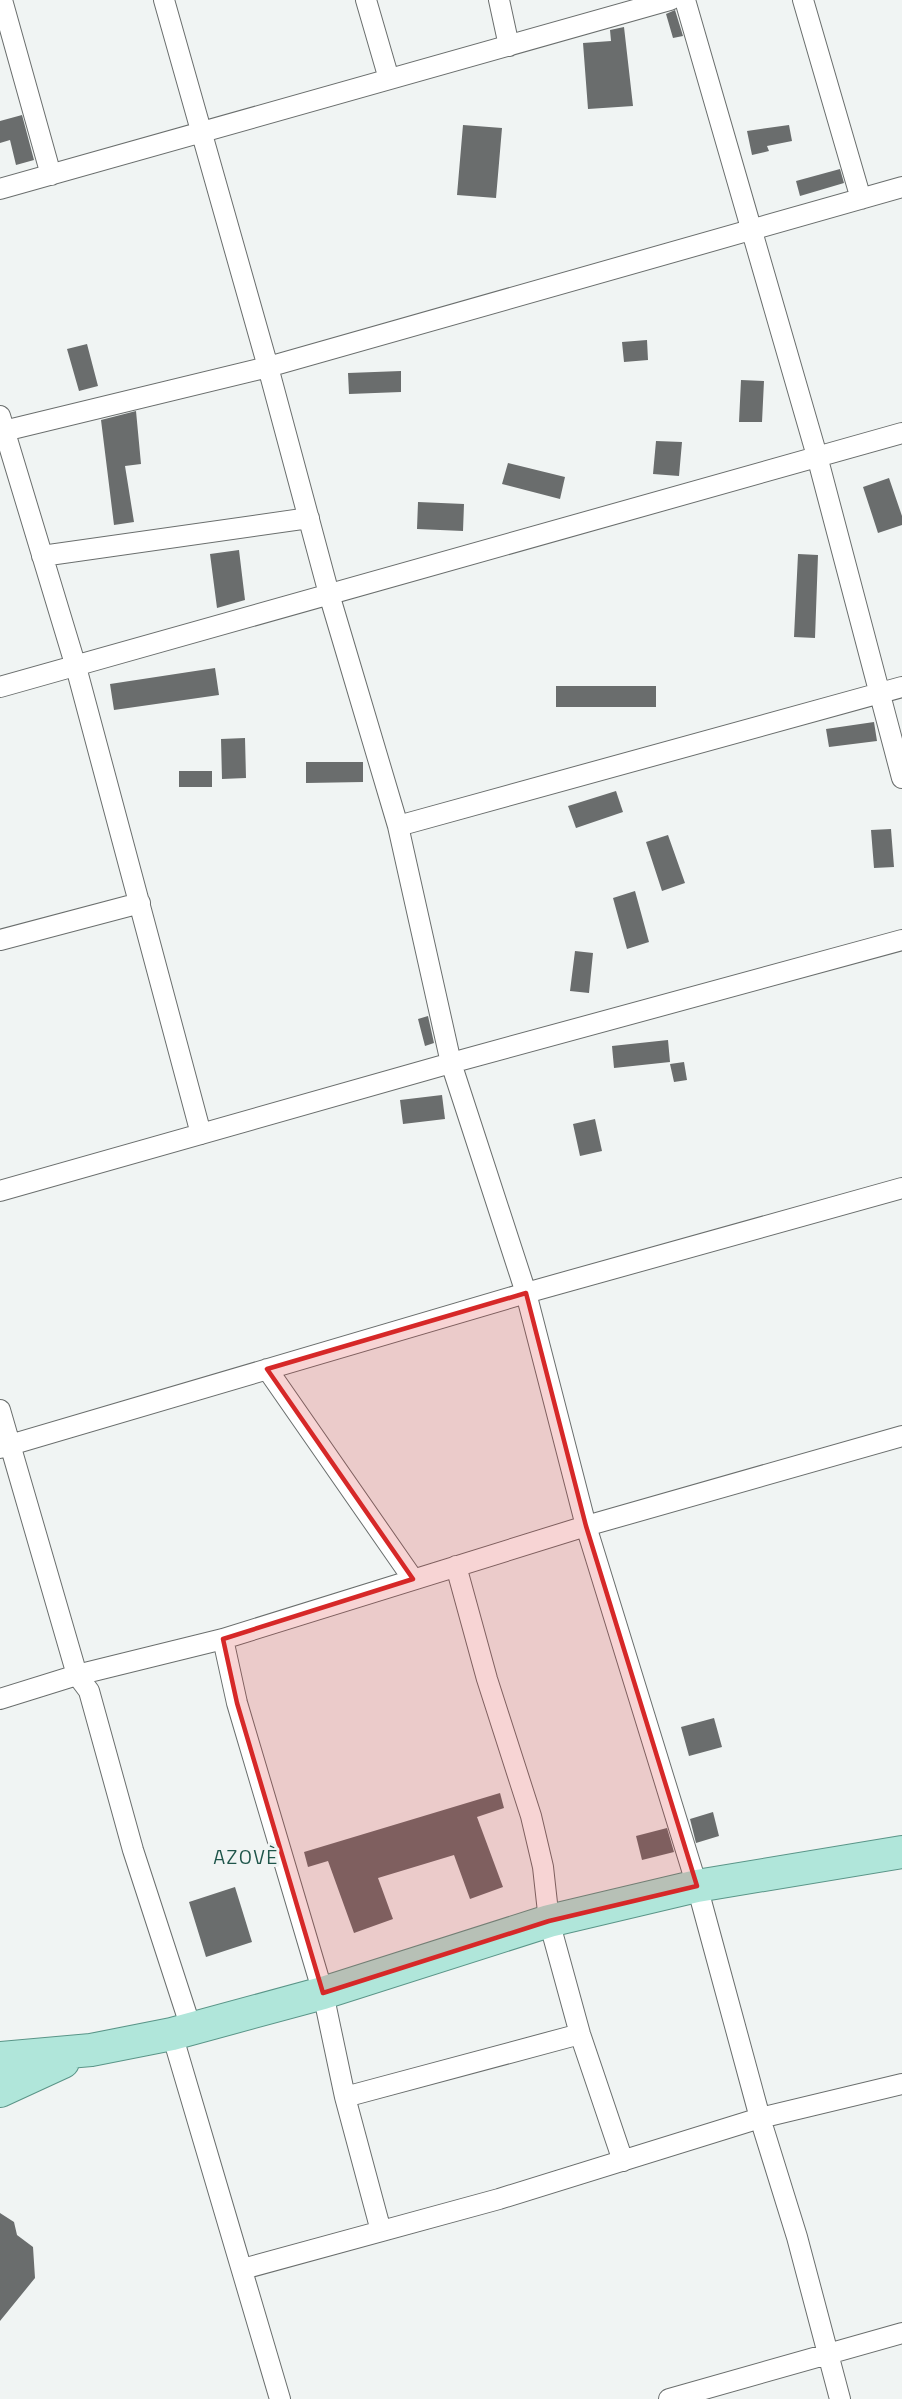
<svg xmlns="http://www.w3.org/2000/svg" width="902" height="2399" font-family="'Titillium Web',sans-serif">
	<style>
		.building { fill: #6a6d6d }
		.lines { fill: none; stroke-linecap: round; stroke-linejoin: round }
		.street-casing { stroke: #6a6e6d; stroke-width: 22 }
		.primary-casing { stroke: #5a9588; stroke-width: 34 }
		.street { stroke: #fff; stroke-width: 20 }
		.primary { stroke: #b0e6da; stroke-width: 32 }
		.marked { fill: #d62828; fill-opacity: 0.2; stroke: #d62828; stroke-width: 4.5; stroke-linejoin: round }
		.labels { text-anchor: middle; stroke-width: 6; stroke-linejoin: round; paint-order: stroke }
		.quarter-label { font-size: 20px; letter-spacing: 1.5px; fill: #1e554a; stroke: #f0f4f3 }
	</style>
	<rect width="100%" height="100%" fill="#f0f4f3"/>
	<path class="building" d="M675 10 683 36 673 38 666 14Z
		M624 27 633 106 588 109 583 43 611 41 610 30Z
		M22 115 34 160 16 165 10 140 0 143V121Z
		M463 125 502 128 496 198 457 195Z
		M789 125 792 141 767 146 769 151 752 155 747 131Z
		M840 169 844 183 800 196 796 181Z
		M647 340 648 360 624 362 622 342Z
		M87 344 98 386 79 391 67 349Z
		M401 371V392L349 394 348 373Z
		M741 380 764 381 762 422H739Z
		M136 411 141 464 125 466 134 522 114 525 101 420Z
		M656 441 682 442 679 476 653 474Z
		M508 463 565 477 560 499 502 484Z
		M889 478 902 516V525L878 533 863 487Z
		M418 502 464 504 463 531 417 529Z
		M239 550 245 600 217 608 210 554Z
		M798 554 818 555 815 638 794 637Z
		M215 668 219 695 114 710 110 684Z
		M556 686H656V707H556Z
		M874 722 877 741 829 747 826 729Z
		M245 738 246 778 222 779 221 739Z
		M306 762H363V782L306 783Z
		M179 771H212V787H179Z
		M616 791 623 812 576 828 568 806Z
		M891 829 894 867 874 868 871 830Z
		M668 835 685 883 662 891 646 842Z
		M635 891 649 942 627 949 613 898Z
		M575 951 593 953 589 993 570 991Z
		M428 1016 434 1043 425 1046 418 1019Z
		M668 1040 670 1062 614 1068 612 1046Z
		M684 1062 687 1080 674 1082 670 1064Z
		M442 1095 445 1119 403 1124 400 1100Z
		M595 1119 602 1151 580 1156 573 1124Z
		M714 1718 722 1747 689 1756 681 1727Z
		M500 1793 504 1808 477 1817 503 1887 470 1899 454 1855 378 1878 393 1919 354 1933 328 1861 308 1867 304 1852Z
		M713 1812 719 1836 696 1843 690 1819Z
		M667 1828 674 1852 642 1860 636 1836Z
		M235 1887 252 1942 206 1957 189 1902Z
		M0 2213 14 2222 17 2235 33 2247 35 2278 0 2321Z"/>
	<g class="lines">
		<defs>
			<path id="street" d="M2 0 51 175
				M164 0 268 367 329 594 398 826 451 1063 526 1293 586 1526 697 1886 760 2118 797 2237 840 2399
				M366 0 389 79
				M499 0 509 46
				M685 0 817 456 902 778
				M803 0 861 199
				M0 189 670 0
				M0 416 76 667 201 1134
				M4 431 268 367 902 187
				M42 556 309 518
				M0 687 902 433
				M398 826 902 687
				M0 940 140 903
				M0 1191 451 1063 902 940
				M267 1369 413 1579
				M0 1410 77 1675 89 1691 133 1850 191 2028
				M0 1448 526 1293 902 1188
				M456 1566 487 1679 531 1816 543 1867 549 1921 580 2034 623 2161
				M223 1639 237 1703 323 1993 345 2097 381 2231
				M0 1699 77 1675 223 1639 586 1526 902 1436
				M172 2034 280 2399
				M345 2097 580 2034
				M243 2269 499 2199 760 2118 902 2084
				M669 2399 902 2333"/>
			<path id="primary" d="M0 2058 91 2050 172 2034 323 1993 549 1921 697 1886 902 1852
				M0 2091 63 2062"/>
		</defs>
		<use href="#street" class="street-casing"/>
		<use href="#primary" class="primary-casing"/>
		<use href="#street" class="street"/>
		<use href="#primary" class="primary"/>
	</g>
	<path class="marked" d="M526 1293 586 1526 697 1886 549 1921 323 1993 237 1703 223 1639 413 1579 267 1369Z"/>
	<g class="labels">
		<g class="quarter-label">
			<text x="246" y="1864">AZOVÈ</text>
		</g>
	</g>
</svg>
